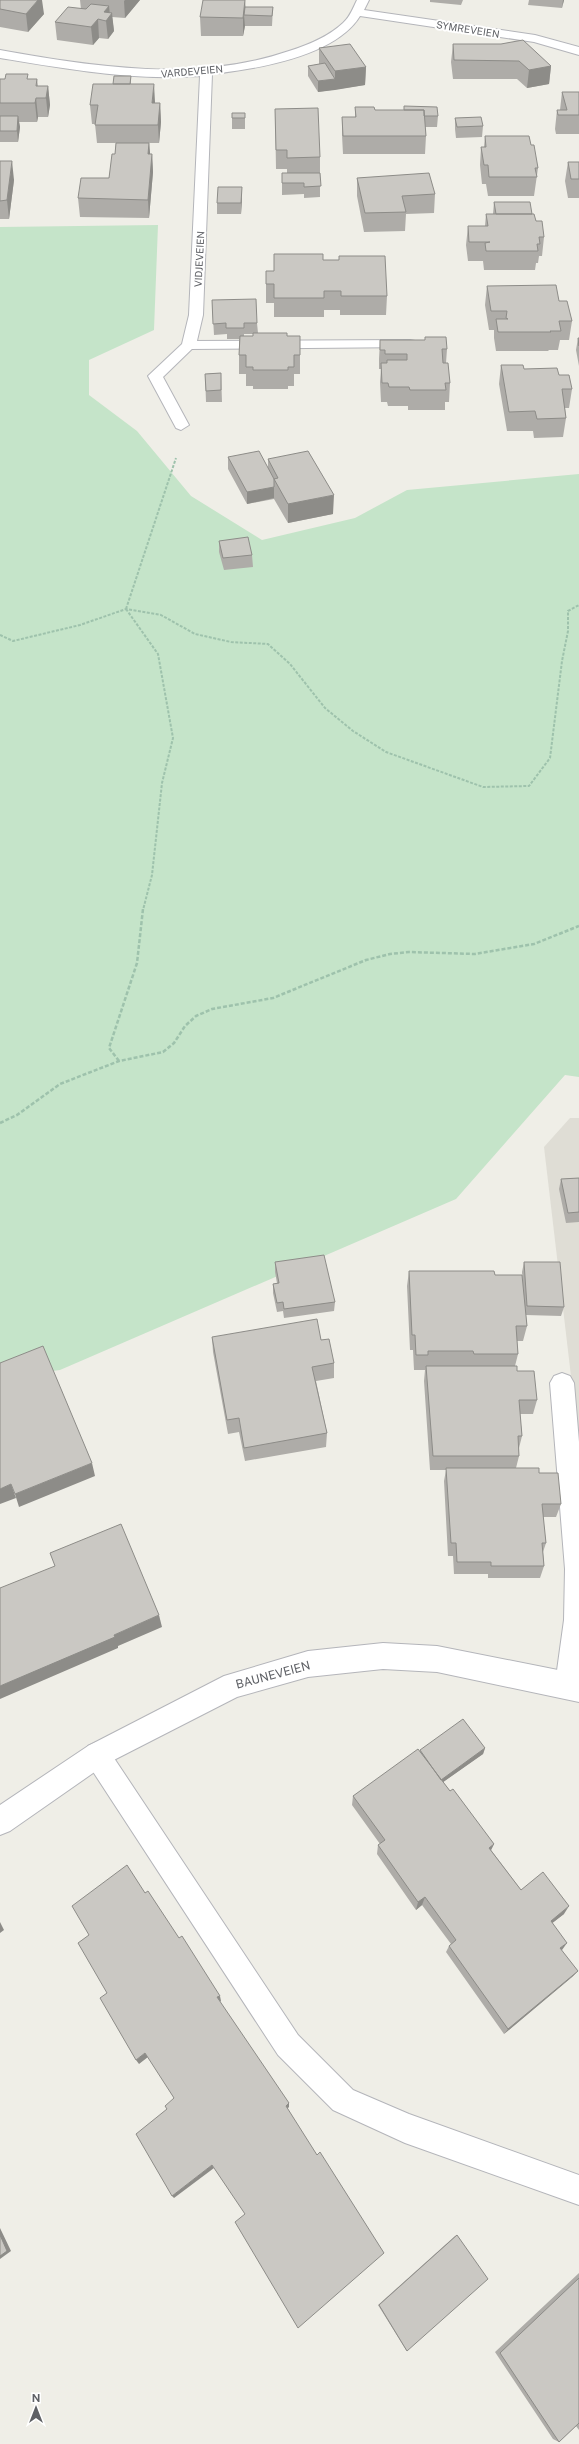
<svg xmlns="http://www.w3.org/2000/svg" width="579" height="2444" font-family="'Public Sans',sans-serif">
	<style>
		.education { fill: #dfddd5 }
		.green { fill: #c5e4c9 }
		.lines { fill: none; stroke-linecap: round; stroke-linejoin: round }
		.service-casing { stroke: #b4b5ba; stroke-width: 2 }
		.minor-casing { stroke: #b4b5ba; stroke-width: 2 }
		.path-far1 { stroke: #9ec2ac; stroke-width: 2; stroke-dasharray: 3 1.5; stroke-linecap: butt }
		.path { stroke: #9ec2ac; stroke-width: 2.5; stroke-dasharray: 4 2; stroke-linecap: butt }
		.service { fill: #fff; fill-rule: evenodd }
		.minor { fill: #fff; fill-rule: evenodd }
		.wall { fill: #aeaca8; fill-rule: evenodd }
		.shaded-wall { fill: #8d8c88 }
		.building { fill: #cac8c3; stroke: #8d8c88 }
		.labels { text-anchor: middle; stroke-width: 4; stroke-linejoin: round; paint-order: stroke }
		.far-street-label { font-size: 10px; fill: #5e6065; stroke: #fff }
		.street-label { font-size: 12px; fill: #5e6065; stroke: #fff }
	</style>
	<rect width="100%" height="100%" fill="#efeee7"/>
	<path class="education" d="M570 1118H579V1444L544 1147Z"/>
	<path class="green" d="M158 225 154 330 89 360V395L137 431 191 496 262 540 355 518 407 490 579 474V1077L565 1075 456 1199 60 1370 0 1378V227Z"/>
	<g class="lines">
		<defs>
			<path id="service" d="M410 340 415 341 417 344 415 347 189 349 182 345 189 341Z
				M562 1373 570 1376 574 1383 579 1442V1690L577 1694 568 1698 559 1694 555 1685 564 1620 565 1569 550 1383 554 1376Z
				M97 1742 106 1746 298 2035 353 2090 409 2114 579 2175V2205L405 2143 333 2110 278 2055 88 1764 84 1755 88 1746Z"/>
			<path id="minor" d="M357 0H369L364 10 535 35 579 47V55L534 42 360 16C335 57 256 69 212 74L203 315 196 345 163 377 189 425 181 430 176 428 148 376 182 344 189 315 200 76C132 81 67 69 0 58V50C96 67 195 83 289 51 308 45 328 37 343 23 350 17 353 8 357 0Z
				M383 1643 437 1646 568 1672 579 1676V1702L437 1672 383 1669 308 1677 237 1697 106 1764 10 1831 0 1835V1805L88 1746 224 1676 308 1651Z"/>
		</defs>
		<use href="#service" class="service-casing"/>
		<use href="#minor" class="minor-casing"/>
		<path class="path-far1" d="M126 609 176 458
			M126 609 158 654 173 738 162 783 152 875 143 910
			M0 635 13 641 80 625 126 609 161 615 195 634 231 642 268 644 290 664 325 708 353 731 386 752 483 787 529 786 550 758 562 661 568 631V611L579 605"/>
		<path class="path" d="M119 1061 109 1048 137 963 143 909
			M0 1123 17 1115 60 1084 119 1061 163 1052 174 1043 185 1026 196 1016 212 1009 273 998 366 960 390 954 409 952 475 954 534 944 579 926"/>
		<use href="#service" class="service"/>
		<use href="#minor" class="minor"/>
	</g>
	<path class="wall" d="M0 0 44 14 28 32 0 27Z
		M80 0H140L125 18 112 17 114 31 108 39 99 38 93 45 57 40 55 22 81 9Z
		M245 0V7H273L272 26H245L243 36H201L200 17Z
		M430 0H463L461 5 430 2Z
		M529 0H564L562 8 528 5Z
		M453 44 551 66 549 84 527 88 517 79H453L451 62Z
		M319 48 366 67 365 85 318 92 308 76V66L319 64Z
		M131 76V84L155 103H160L161 122 159 143H149L150 154H152L153 172 149 218 80 217 78 198 109 178 115 154 116 143H97L95 124H92L90 105 113 84Z
		M0 79H37L38 86H48L50 105 48 117H38L37 122H19L20 127 18 142H0Z
		M562 92H579V134H556L555 129 557 110H560Z
		M404 106 438 116 437 127H425L426 136 425 154H343L342 135V117H355V107L375 110H404Z
		M275 109 320 157V197L304 198V194L282 195V173H287V169H276Z
		M232 113H245V129H232Z
		M455 118 483 126 482 137 456 138 455 129Z
		M485 136 531 145 538 168 534 196H488L486 184H482L480 165 481 147H484Z
		M0 161 14 180 9 219H0Z
		M568 162H579V198H568L565 181Z
		M357 178 435 194 434 213 406 214 405 231 364 232 357 196Z
		M242 198 241 214H217V203Z
		M494 202 532 214 544 237 542 256H539L538 263H536L535 270H484L483 261H468L466 245 468 226H485L486 214H493Z
		M323 260 387 296 386 315H340V310H324V317H274V303H266V284L274 271Z
		M487 286 559 301 572 321 569 340H560L558 350H549L548 351H496L494 338V330H489L485 305Z
		M212 300 257 323 258 333 287 336H300V374H294V386H288V389H253V386H246V374H239V339H227V334L214 335ZM244 334H253V336H244Z
		M425 337 447 349 446 363 450 383 449 402H445V410H408V406H388L387 402H381L380 382 381 369H379V359L380 340H425Z
		M578 338H579V366L576 350Z
		M501 365 524 369 572 389 569 408H565L566 418 563 437 534 438 533 431H507L499 384Z
		M221 373 222 402H206L205 374Z
		M228 457 268 467V459L333 514 288 523 274 499 247 504 228 469Z
		M219 541 252 555 253 567 224 570 219 552Z
		M579 1178V1222L566 1223 559 1189 561 1179Z
		M275 1262 335 1302 334 1311 284 1318 283 1311 277 1312 273 1293V1284L277 1283 275 1272Z
		M524 1262 564 1307 561 1316 526 1315 527 1326 523 1341H517L518 1354 515 1366 517 1371 537 1400 533 1414H520L522 1436 519 1448V1456L516 1468 539 1473 561 1504 556 1517H543L546 1543 543 1552 544 1566 540 1578H488V1574H454L453 1556H448L444 1481 446 1470H430L424 1381 425 1370H414L413 1350H410L407 1286 409 1271 495 1275 523 1289 522 1272Z
		M212 1337 321 1340 334 1363V1378L316 1381 327 1433 326 1447 245 1461 239 1432 228 1434 213 1352Z
		M485 1748 483 1754 443 1782 450 1791 494 1844 491 1850 521 1890 564 1914 552 1923 561 1950 578 1971 572 1977 504 2034 446 1952 449 1946 451 1944 422 1905 416 1910 377 1854 378 1845 380 1844 352 1805 353 1796 420 1751Z
		M457 2235 407 2351 406 2350 378 2305 455 2236Z
		M579 2273V2430L576 2426 559 2442 553 2439 495 2352Z"/>
	<path class="shaded-wall" d="M38 0H42L44 14 28 32 26 14Z
		M125 0H140L125 18 124 1Z
		M245 0 246 15H244L245 26 243 36V18Z
		M563 0H564L562 8Z
		M109 6 110 16 112 13 114 31 108 39 106 21 104 12Z
		M98 19 99 38 93 45 91 27Z
		M551 66 549 84 527 88 529 70Z
		M366 67 365 85 335 90V71Z
		M335 79V90L318 92V81Z
		M154 84 155 102 154 122 152 103Z
		M48 86 50 105 48 117 46 98Z
		M36 98 38 117 37 122 35 103Z
		M160 103 161 122 159 143 158 125Z
		M18 116 20 127 18 142 17 131Z
		M149 143 151 162 148 154Z
		M152 154 153 172 149 218 148 200Z
		M12 161 14 180 9 219 7 200Z
		M242 187V198L241 214V203Z
		M274 487V498L247 504V492Z
		M334 495 333 514 288 523V504Z
		M92 1463 95 1476 19 1507 15 1494Z
		M11 1484 16 1498 0 1504V1489Z
		M159 1615 162 1627 118 1646V1648L0 1699V1686L114 1635Z
		M485 1748 483 1754 439 1785 441 1780Z
		M494 1844 490 1852 489 1848Z
		M425 1897 422 1905 416 1910 418 1902Z
		M569 1906 564 1914 546 1928 551 1921Z
		M0 1922 4 1930 0 1933Z
		M567 1943 562 1950 555 1955 560 1948Z
		M578 1971 572 1977 504 2034 508 2029Z
		M220 1996 221 2001 218 2003 217 1997Z
		M145 2053 148 2057 139 2064 136 2060Z
		M289 2103V2107L286 2110V2106Z
		M212 2165 214 2168 174 2198 172 2196Z
		M0 2228 11 2251 0 2259Z"/>
	<path class="building" d="M0 0H38L26 14 0 9Z
		M203 0H245L243 18 200 17Z
		M91 4 109 6 104 12 112 13 106 21 98 19 91 27 55 22 68 7 86 9Z
		M245 7H273L272 16 244 15Z
		M523 40 551 66 529 70 519 61 454 60 453 44H501Z
		M350 44 366 67 335 71 319 48Z
		M325 63 335 79 318 81 308 66Z
		M6 74H28L27 79H37L36 86H48L46 98H36L35 103H0V79H5Z
		M114 76H131L130 84H113Z
		M93 84H154L152 103H160L158 125H95L98 105H90Z
		M562 92H579V115H558L557 110H567Z
		M404 106 437 107 438 116H424V110H404Z
		M355 107H374L375 110H424L426 136H343L342 117H356Z
		M318 108 320 157 287 158V150H276L275 109Z
		M232 113H245V118H232Z
		M0 116H18L17 131H0Z
		M481 117 483 126 457 127 455 118Z
		M485 136H529L531 145H534L538 168H535L537 177H489L488 165H484L481 147H486Z
		M116 143H149L148 154H152L148 200 78 198 81 178H109L112 154H115Z
		M0 161H12L7 200 0 201Z
		M568 162H579V179H571Z
		M282 173H320L321 186 304 187V183H282Z
		M429 173 435 194 402 196 406 212 365 213 357 178Z
		M218 187H242L241 203H217Z
		M494 202H530L532 214H496Z
		M486 214H534L536 221H542L544 237H539L540 244H537L538 251H486L485 243 490 242H469L468 226H488Z
		M274 254H323V260H339V256H385L387 296H341V291H324V298H274V284H266V271H274Z
		M556 285 559 301H567L572 321H559L561 331H550L551 332H498L496 319H508L506 318 507 311H491L487 286Z
		M256 299 257 323H244V328H226V323L213 324 212 300Z
		M253 333H287V336H300V355H294V367H288V370H253V367H246V355H239L240 336H253Z
		M425 337H446L447 349H442L443 363H448L450 383H445L446 390H410L409 387H389L388 383H382L381 363H387V360H407V354H385V350H380V340H425Z
		M578 338H579V346Z
		M501 365H523L524 369 557 368 559 375H569L572 389H562L566 418 537 419 535 411 509 412Z
		M221 373V390L206 391 205 374Z
		M259 451 274 479V487L247 492 228 457Z
		M308 451 334 495 288 504 274 479 278 478 268 459Z
		M248 537 252 555 223 558 219 541Z
		M579 1178V1212L568 1213 561 1179Z
		M324 1255 335 1302 284 1309 283 1302 277 1303 273 1284 279 1283 275 1262Z
		M524 1262H560L564 1307 527 1306Z
		M409 1271H494L495 1275H522L527 1326H516L518 1354H474L473 1351H428V1355H416L415 1335H412Z
		M317 1319 321 1340 329 1339 334 1363 312 1367 327 1433 244 1448 239 1418 227 1420 212 1337Z
		M43 1346 92 1463 15 1494 11 1484 0 1489V1363Z
		M426 1366H517V1371H534L537 1400H519L522 1436H518L519 1456H433Z
		M446 1468H539V1473H558L561 1504H542L546 1543H542L544 1566H491V1562H457L456 1543H451Z
		M121 1524 159 1615 114 1635 115 1637 0 1686V1588L55 1566 50 1553Z
		M463 1719 485 1748 441 1780 420 1750Z
		M418 1749 450 1791 453 1789 494 1844 489 1848 521 1890 543 1872 569 1906 551 1921 567 1943 560 1948 578 1971 508 2029 449 1946 456 1940 425 1897 418 1902 378 1845 385 1840 353 1796Z
		M127 1865 145 1893 148 1891 179 1938 182 1936 220 1996 217 1997 289 2103 286 2106 317 2155 320 2152 384 2253 298 2328 235 2222 245 2214 212 2165 172 2196 136 2134 167 2109 165 2106 174 2098 145 2053 136 2060 100 1998 107 1993 78 1943 89 1935 72 1906Z
		M0 2235 7 2251 0 2256Z
		M457 2235 488 2279 407 2351 379 2305Z
		M579 2278V2423L559 2442 500 2353Z"/>
	<g class="labels">
		<g class="far-street-label">
			<text transform="translate(468 29) rotate(9)" y="4">SYMREVEIEN</text>
			<text transform="translate(192 71) rotate(-5)" y="4">VARDEVEIEN</text>
			<text transform="translate(199 259) rotate(-87)" y="4">VIDJEVEIEN</text>
		</g>
		<g class="street-label">
			<text transform="translate(273 1675) rotate(-15)" y="4">BAUNEVEIEN</text>
		</g>
	</g>
	<g transform="translate(36 2408)" stroke="#ffffff" stroke-width="3" paint-order="stroke">
	<path d="M0-3L7 15L0 10L-7 15Z" fill="#5e6065"/>
	<text y="-6" font-size="11" font-weight="bold" text-anchor="middle" fill="#5e6065">N</text>
	</g>
</svg>
